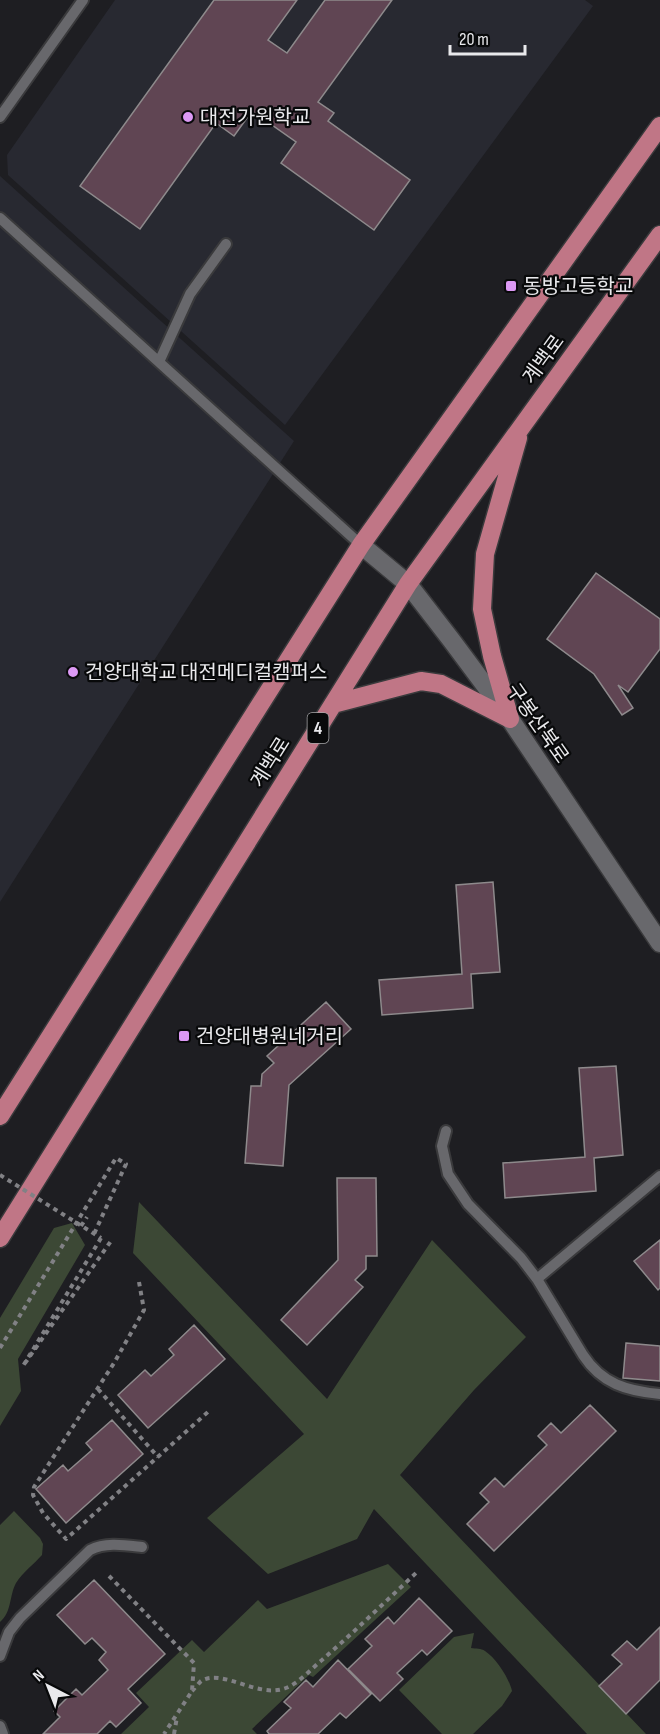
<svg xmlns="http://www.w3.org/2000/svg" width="660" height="1734" font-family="'Sofia Sans Condensed','Noto Sans KR',sans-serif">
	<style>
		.built { fill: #282931 }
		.park { fill: #3c4835 }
		.building { fill: #604553; stroke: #8e8a8c; stroke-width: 1.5 }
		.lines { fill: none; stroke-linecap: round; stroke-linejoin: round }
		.lane-casing { stroke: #3a3a3c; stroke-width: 14 }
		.secondary-casing { stroke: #3a3a3c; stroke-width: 21 }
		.primary-casing { stroke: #3a3a3c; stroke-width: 21 }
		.path { stroke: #818185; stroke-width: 4; stroke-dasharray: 4.5 4.5; stroke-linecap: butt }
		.lane { stroke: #68686c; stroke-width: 10 }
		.secondary { stroke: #68686c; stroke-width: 18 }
		.primary { stroke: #c07686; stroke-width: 18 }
		.path-bridge { stroke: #818185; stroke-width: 4; stroke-dasharray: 4.5 4.5; stroke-linecap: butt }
		.poi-dot { fill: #dc99f4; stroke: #08090a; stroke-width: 2 }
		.labels { text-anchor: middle; stroke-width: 4.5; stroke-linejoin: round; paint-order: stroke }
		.shield { fill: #08090a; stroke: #a6a6a8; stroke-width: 1.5 }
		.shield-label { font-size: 18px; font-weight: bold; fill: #e9e9ec }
		.poi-label { font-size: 20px; fill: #e9e9ec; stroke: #08090a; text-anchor: start }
		.street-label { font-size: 20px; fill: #e9e9ec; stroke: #08090a }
	</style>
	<rect width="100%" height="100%" fill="#1e1e22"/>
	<path class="built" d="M115 0H585L593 6 285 425 8 175 7 155Z
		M0 176 294 441 0 902Z"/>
	<path class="park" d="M139 1202 327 1399 432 1240 526 1337 474 1390 400 1475 646 1734H587L374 1509 357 1539 268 1574 207 1518 304 1434 133 1253Z
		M72 1223 85 1245 18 1359 21 1391 0 1426V1318L54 1228Z
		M14 1511 40 1538 43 1544 42 1555C34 1564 23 1572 16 1583 9 1596 12 1612 0 1622V1525Z
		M388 1564 411 1587 313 1677 309 1675 252 1729 257 1734H121L149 1707 136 1693 192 1640 204 1652 258 1600 267 1609Z
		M474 1633 471 1648C476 1649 481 1648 485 1651 496 1658 509 1678 512 1691L502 1706 473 1734H442L399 1690 454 1637Z"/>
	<path class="building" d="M214 0H297L268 40 287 53 325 0H392L318 102 334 113 328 121 410 180 374 230 281 163 296 142 252 111 234 136 216 123 140 229 80 186Z
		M596 573 660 619V649L628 692 618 685 633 708 622 715 594 674 547 639Z
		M493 882 500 972 471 974 473 1008 382 1015 379 980 462 974 456 885Z
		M326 1002 351 1029 289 1085 283 1166 245 1163 251 1086H261L262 1074 274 1063 267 1056Z
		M616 1066 623 1155 594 1158 596 1191 505 1198 503 1163 585 1157 579 1068Z
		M337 1178H376L377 1256H366V1269L355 1280 363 1287 307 1345 281 1320 338 1260Z
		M660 1240V1288L658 1290 634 1261Z
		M194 1325 225 1359 148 1428 118 1395 145 1370 151 1376 174 1355 169 1349Z
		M626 1343 660 1346V1381L623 1378Z
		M590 1405 616 1431 494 1551 467 1524 489 1502 480 1493 495 1478 504 1487 547 1445 538 1436 551 1423 561 1433Z
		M112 1420 143 1454 66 1523 36 1489 63 1465 68 1471 92 1450 86 1443Z
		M94 1580 165 1654 128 1689 141 1703 116 1727 110 1721 97 1734H43L60 1717 54 1711 76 1689 82 1695 108 1670 99 1660 106 1652 92 1638 85 1644 57 1615Z
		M419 1598 452 1631 427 1655 422 1650 397 1673 403 1679 380 1701 348 1669 372 1646 365 1639 388 1617 394 1624Z
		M660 1627V1680L626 1714 599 1686 622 1664 612 1655 627 1641 637 1650Z
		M338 1660 371 1694 346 1718 340 1713 318 1734H269L267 1731 291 1708 284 1702 306 1680 313 1687Z"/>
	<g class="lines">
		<defs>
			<path id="lane" d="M0 117 83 0
				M0 218 361 545
				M159 362 190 294 226 244
				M446 1131 442 1146 448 1174 468 1204 521 1258 537 1279
				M660 1176 537 1279 583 1355C602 1384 627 1391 660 1394
				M0 1656 9 1632 20 1618 90 1550C106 1542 124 1545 142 1547
				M0 1726 3 1734"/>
			<path id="secondary" d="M361 545 408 584 452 641 510 719 660 943"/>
			<path id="primary" d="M333 704 421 681 441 684 510 719
				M510 719 492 656 482 609 485 554 518 438
				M0 1116 361 545 660 126
				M0 1238 408 584 660 235"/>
		</defs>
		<use href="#lane" class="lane-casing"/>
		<use href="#secondary" class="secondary-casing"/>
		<use href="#primary" class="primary-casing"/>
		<path class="path" d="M81 1226 87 1217
			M101 1238 23 1366 111 1241
			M139 1282 144 1310 114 1363 34 1487 33 1495 43 1513 66 1539 209 1411
			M0 1348 116 1158 126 1164 94 1234
			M98 1389 158 1457
			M109 1576 194 1663 192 1691 164 1734
			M192 1691C195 1688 198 1684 201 1681 223 1668 258 1699 286 1688 299 1683 311 1669 322 1660 354 1632 385 1602 416 1573
			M174 1734 177 1717"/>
		<use href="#lane" class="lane"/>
		<use href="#secondary" class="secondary"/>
		<use href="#primary" class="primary"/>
		<path class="path-bridge" d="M0 1175 101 1238"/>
	</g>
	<g class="poi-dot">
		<circle cx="188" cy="117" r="6"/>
		<rect x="505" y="280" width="12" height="12" rx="3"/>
		<circle cx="73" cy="672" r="6"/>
		<rect x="178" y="1030" width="12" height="12" rx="3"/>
	</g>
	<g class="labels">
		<rect class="shield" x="307.5" y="713" width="21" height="30" rx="4.5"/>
		<g class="shield-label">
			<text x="318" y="734">4</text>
		</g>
		<g class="poi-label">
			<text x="200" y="124">대전가원학교</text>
			<text x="523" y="293">동방고등학교</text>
			<text x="85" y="679">건양대학교 대전메디컬캠퍼스</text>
			<text x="196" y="1043">건양대병원네거리</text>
		</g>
		<g class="street-label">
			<text transform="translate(543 359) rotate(-54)" y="7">계백로</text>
			<text transform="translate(538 723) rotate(55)" y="7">구봉산북로</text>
			<text transform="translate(270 762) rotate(-58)" y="7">계백로</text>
		</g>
	</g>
	<g transform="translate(48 1686) rotate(318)" stroke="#08090a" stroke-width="4.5" paint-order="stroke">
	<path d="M0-4.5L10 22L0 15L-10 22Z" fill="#e9e9ec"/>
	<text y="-9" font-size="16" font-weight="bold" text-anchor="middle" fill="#e9e9ec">N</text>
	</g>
	<path d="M450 45v9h75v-9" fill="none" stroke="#e9e9ec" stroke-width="3"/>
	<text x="459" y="45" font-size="18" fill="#e9e9ec" stroke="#08090a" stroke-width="4.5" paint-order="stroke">20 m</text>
</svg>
